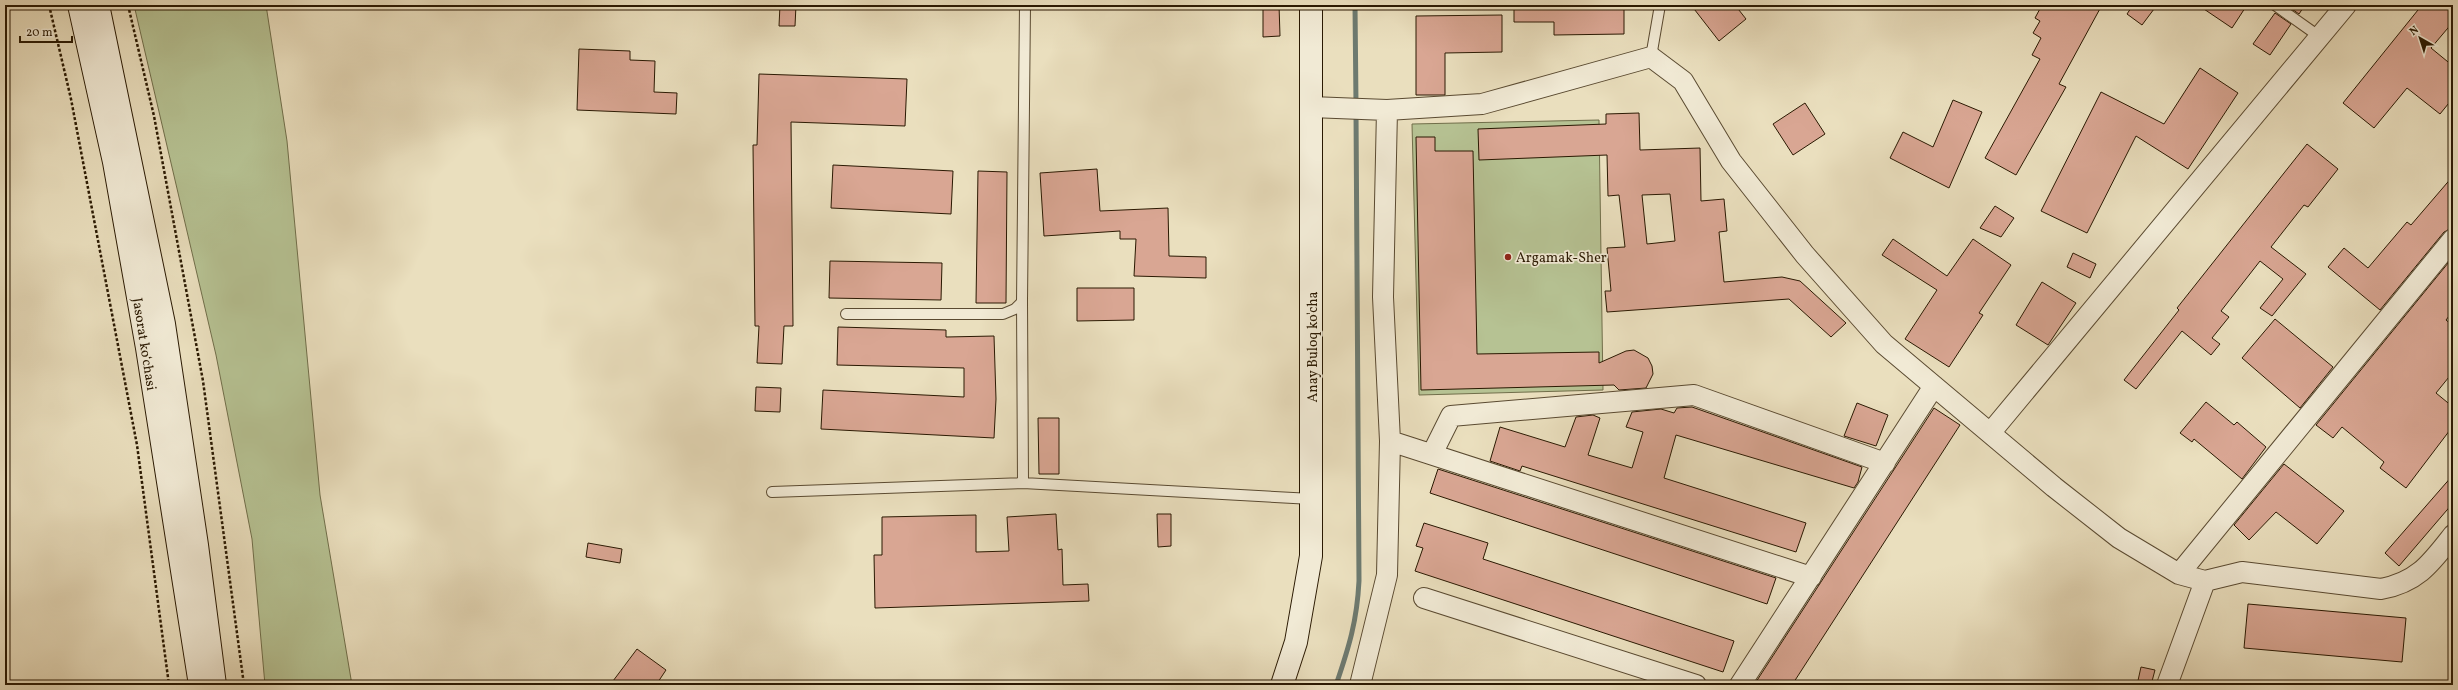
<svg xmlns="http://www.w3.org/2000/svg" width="2458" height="690" font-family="Vollkorn,serif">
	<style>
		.green { fill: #b6c293; stroke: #706e4a }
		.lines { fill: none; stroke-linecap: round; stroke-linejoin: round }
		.stream { stroke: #6d7a70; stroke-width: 5 }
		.building { fill: #d9a693; stroke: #2a1902; fill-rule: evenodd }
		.service-casing { stroke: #5a4a31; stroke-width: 12 }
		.minor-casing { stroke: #5a4a31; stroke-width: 22 }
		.secondary-casing { stroke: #2a1902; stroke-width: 24 }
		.path { stroke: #2a1902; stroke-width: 2.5; stroke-dasharray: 3 2; stroke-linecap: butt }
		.service { stroke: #f1ead5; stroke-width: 10 }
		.minor { stroke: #f1ead5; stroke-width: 20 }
		.secondary { stroke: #f1ead5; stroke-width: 22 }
		.poi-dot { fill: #8f2418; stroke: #f1ead5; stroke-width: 1.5 }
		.labels { text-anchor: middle; stroke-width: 3.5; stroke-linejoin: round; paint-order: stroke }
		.poi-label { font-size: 14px; fill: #2a1902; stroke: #f1ead5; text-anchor: start }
		.street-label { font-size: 14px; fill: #2a1902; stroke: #f1ead5 }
	</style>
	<rect width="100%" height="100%" fill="#eadfbe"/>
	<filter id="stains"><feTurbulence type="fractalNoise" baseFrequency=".005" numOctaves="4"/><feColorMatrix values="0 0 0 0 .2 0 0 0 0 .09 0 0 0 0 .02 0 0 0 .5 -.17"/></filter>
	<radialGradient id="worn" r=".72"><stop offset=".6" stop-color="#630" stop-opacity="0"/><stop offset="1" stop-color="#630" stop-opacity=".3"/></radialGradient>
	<path class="green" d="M134 5H266L287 141 320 495 352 685H265L252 539 216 355Z
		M1599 120 1603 390 1419 395 1412 124Z"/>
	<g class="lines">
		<path class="stream" d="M1355 5 1356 104
			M1336 685C1349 647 1357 621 1359 581L1356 112"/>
	</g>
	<path class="building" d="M780 5H796L795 26H779Z
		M1263 5H1279L1280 36 1263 37Z
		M1624 5V34L1554 35V22H1514V6Z
		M1691 5H1735L1746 19 1719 41Z
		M2042 5H2102L2059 84 2066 87 2016 175 1985 158 2040 59 2032 55 2041 38 2033 33 2040 21 2035 18Z
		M2133 5H2157L2142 25 2127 14Z
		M2198 5H2247L2232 28Z
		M2286 5H2305L2299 14Z
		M2422 5H2453V22L2431 48 2453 66V98L2440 114 2407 88 2374 128 2343 103Z
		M2275 13 2291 24 2270 55 2253 44Z
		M1502 15V52L1445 53V95H1416V16Z
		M579 49 630 51V60L655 61 654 92 677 93 676 114 577 110Z
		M2200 68 2238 93 2188 169 2136 136 2087 233 2041 211 2101 92 2164 124Z
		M759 74 907 79 905 126 791 122 793 326H784L782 364 757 363 759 326H755L753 145H757Z
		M1953 100 1982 112 1949 188 1890 158 1903 132 1933 147Z
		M1805 103 1825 134 1793 155 1773 124Z
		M1639 113 1640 150 1700 148 1701 201 1724 199 1727 231 1719 232 1724 282 1782 277 1800 281 1846 323 1831 337 1789 299 1607 312 1605 291H1611L1607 248 1625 247 1619 195 1608 196 1607 155 1479 160 1478 129 1606 124V114ZM1670 194 1675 241 1647 244 1642 195Z
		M1416 137H1435V151H1473L1477 354 1599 352V363L1626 351 1634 350 1648 358 1652 366 1653 374 1646 388 1619 390 1614 385 1421 390Z
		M2307 144 2338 169 2308 207 2304 205 2271 247 2306 274 2272 316 2260 308 2283 279 2260 261 2221 311 2229 317 2212 338 2220 344 2211 355 2182 331 2136 389 2124 380 2179 310 2177 308Z
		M833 165 953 171 951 214 831 208Z
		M1097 169 1100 211 1168 208 1169 256 1206 257V278L1134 276 1136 239H1120V231L1044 236 1040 173Z
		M978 171 1007 172 1006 303H976Z
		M2453 176V228L2444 232 2380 310 2328 267 2344 248 2368 268 2407 222 2411 225Z
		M1995 206 2014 218 2001 237 1980 228Z
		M1893 239 1947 276 1973 239 2011 265 1979 313 1983 315 1949 367 1905 339 1937 290 1882 255Z
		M2073 253 2096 264 2090 278 2067 267Z
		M2453 257V311L2446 320 2453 326V372L2436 393 2453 407V426L2406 488 2380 468 2384 462 2342 427 2333 438 2316 425Z
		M830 261 942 263 941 300 829 298Z
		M2042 282 2076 303 2048 345 2016 325Z
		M1077 288H1134V320L1077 321Z
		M2275 319 2333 367 2300 408 2242 358Z
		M838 327 946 330V337L994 336 996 399 994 438 821 429 823 390 964 397V368L837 365Z
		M756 387 781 388 780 412 755 411Z
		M2206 402 2234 425 2237 422 2266 447 2242 479 2194 439 2192 442 2180 433Z
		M1857 403 1888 415 1876 446 1844 436Z
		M1692 407 1862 467 1858 482 1854 488 1676 435 1664 478 1806 523 1796 552 1522 466 1520 471 1490 461 1500 427 1565 447 1576 417 1593 415 1600 418 1588 455 1632 468 1643 432 1626 427 1632 412 1661 409 1674 413 1677 408Z
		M1934 408 1960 425 1792 685H1754Z
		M1038 418H1059V474H1039Z
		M2284 464 2344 511 2317 544 2276 512 2249 540 2234 525Z
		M1438 469 1776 578 1767 604 1430 493Z
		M2453 475V503L2399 566 2385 553Z
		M1056 514 1058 550 1062 549 1063 585 1088 584 1089 601 875 608 874 555H882V517L976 515V552L1009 551 1007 517Z
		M1157 514H1171V546L1158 547Z
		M1424 523 1488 543 1483 559 1734 641 1723 672 1415 571 1423 548 1416 546Z
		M588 543 622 549 620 563 586 557Z
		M2248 604 2406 618 2402 662 2244 648Z
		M637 649 666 670 656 685H610Z
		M2141 667 2155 670 2151 685H2137Z"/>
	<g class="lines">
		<defs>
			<path id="service" d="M2275 5 2320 37
				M1651 57 1660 5
				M1022 302 1023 483
				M846 314H1003L1015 309 1022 302 1025 5
				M772 492 1023 483 1312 499"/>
			<path id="minor" d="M1311 107 1387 110 1482 104 1651 57 1683 81 1731 161 1805 255 1884 344 2054 487 2119 538 2179 574 2205 581 2167 685
				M1991 432 2346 5
				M1390 441 1811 577
				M1432 454 1451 416 1694 395 1885 463
				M2179 574 2453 239
				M2205 581 2242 572 2381 589C2418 582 2431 563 2453 535
				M1424 598 1696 685
				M1360 685 1387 575 1390 441 1383 297 1387 110
				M1740 685 1934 386"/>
			<path id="secondary" d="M79 5 114 162 147 348 200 685
				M98 5 164 324 197 545 215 685
				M1282 685 1296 642 1311 556V5"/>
		</defs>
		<use href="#service" class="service-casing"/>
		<use href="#minor" class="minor-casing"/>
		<use href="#secondary" class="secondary-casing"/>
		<path class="path" d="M49 5 71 99 137 445 169 685
			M128 5 154 116 203 381 244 685"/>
		<use href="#service" class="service"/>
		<use href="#minor" class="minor"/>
		<use href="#secondary" class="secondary"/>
	</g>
	<circle class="poi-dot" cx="1508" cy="257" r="4"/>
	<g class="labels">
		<g class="poi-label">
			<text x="1516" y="262">Argamak-Sher</text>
		</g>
		<g class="street-label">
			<text transform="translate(145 344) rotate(81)" y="5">Jasorat koʻchasi</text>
			<text transform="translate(1312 347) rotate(-90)" y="5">Anay Buloq ko'cha</text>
		</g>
	</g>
	<rect width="2458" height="690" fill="none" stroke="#eadfbe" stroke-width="20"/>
	<rect x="6" y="6" width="2446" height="678" fill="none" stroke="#2a1902" stroke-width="2"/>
	<rect x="10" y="10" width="2438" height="670" fill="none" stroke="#2a1902"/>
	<g transform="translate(2420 38) rotate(321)" stroke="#f1ead5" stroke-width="3" paint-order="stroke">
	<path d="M0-3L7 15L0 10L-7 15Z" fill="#2a1902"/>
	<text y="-6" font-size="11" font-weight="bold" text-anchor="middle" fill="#2a1902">N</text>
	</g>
	<path d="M20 36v6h52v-6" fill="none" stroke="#2a1902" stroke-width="2"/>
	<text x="26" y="36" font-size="12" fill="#2a1902" stroke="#f1ead5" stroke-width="3" paint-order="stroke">20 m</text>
	<rect width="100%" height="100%" filter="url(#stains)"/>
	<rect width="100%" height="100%" fill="url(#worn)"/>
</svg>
